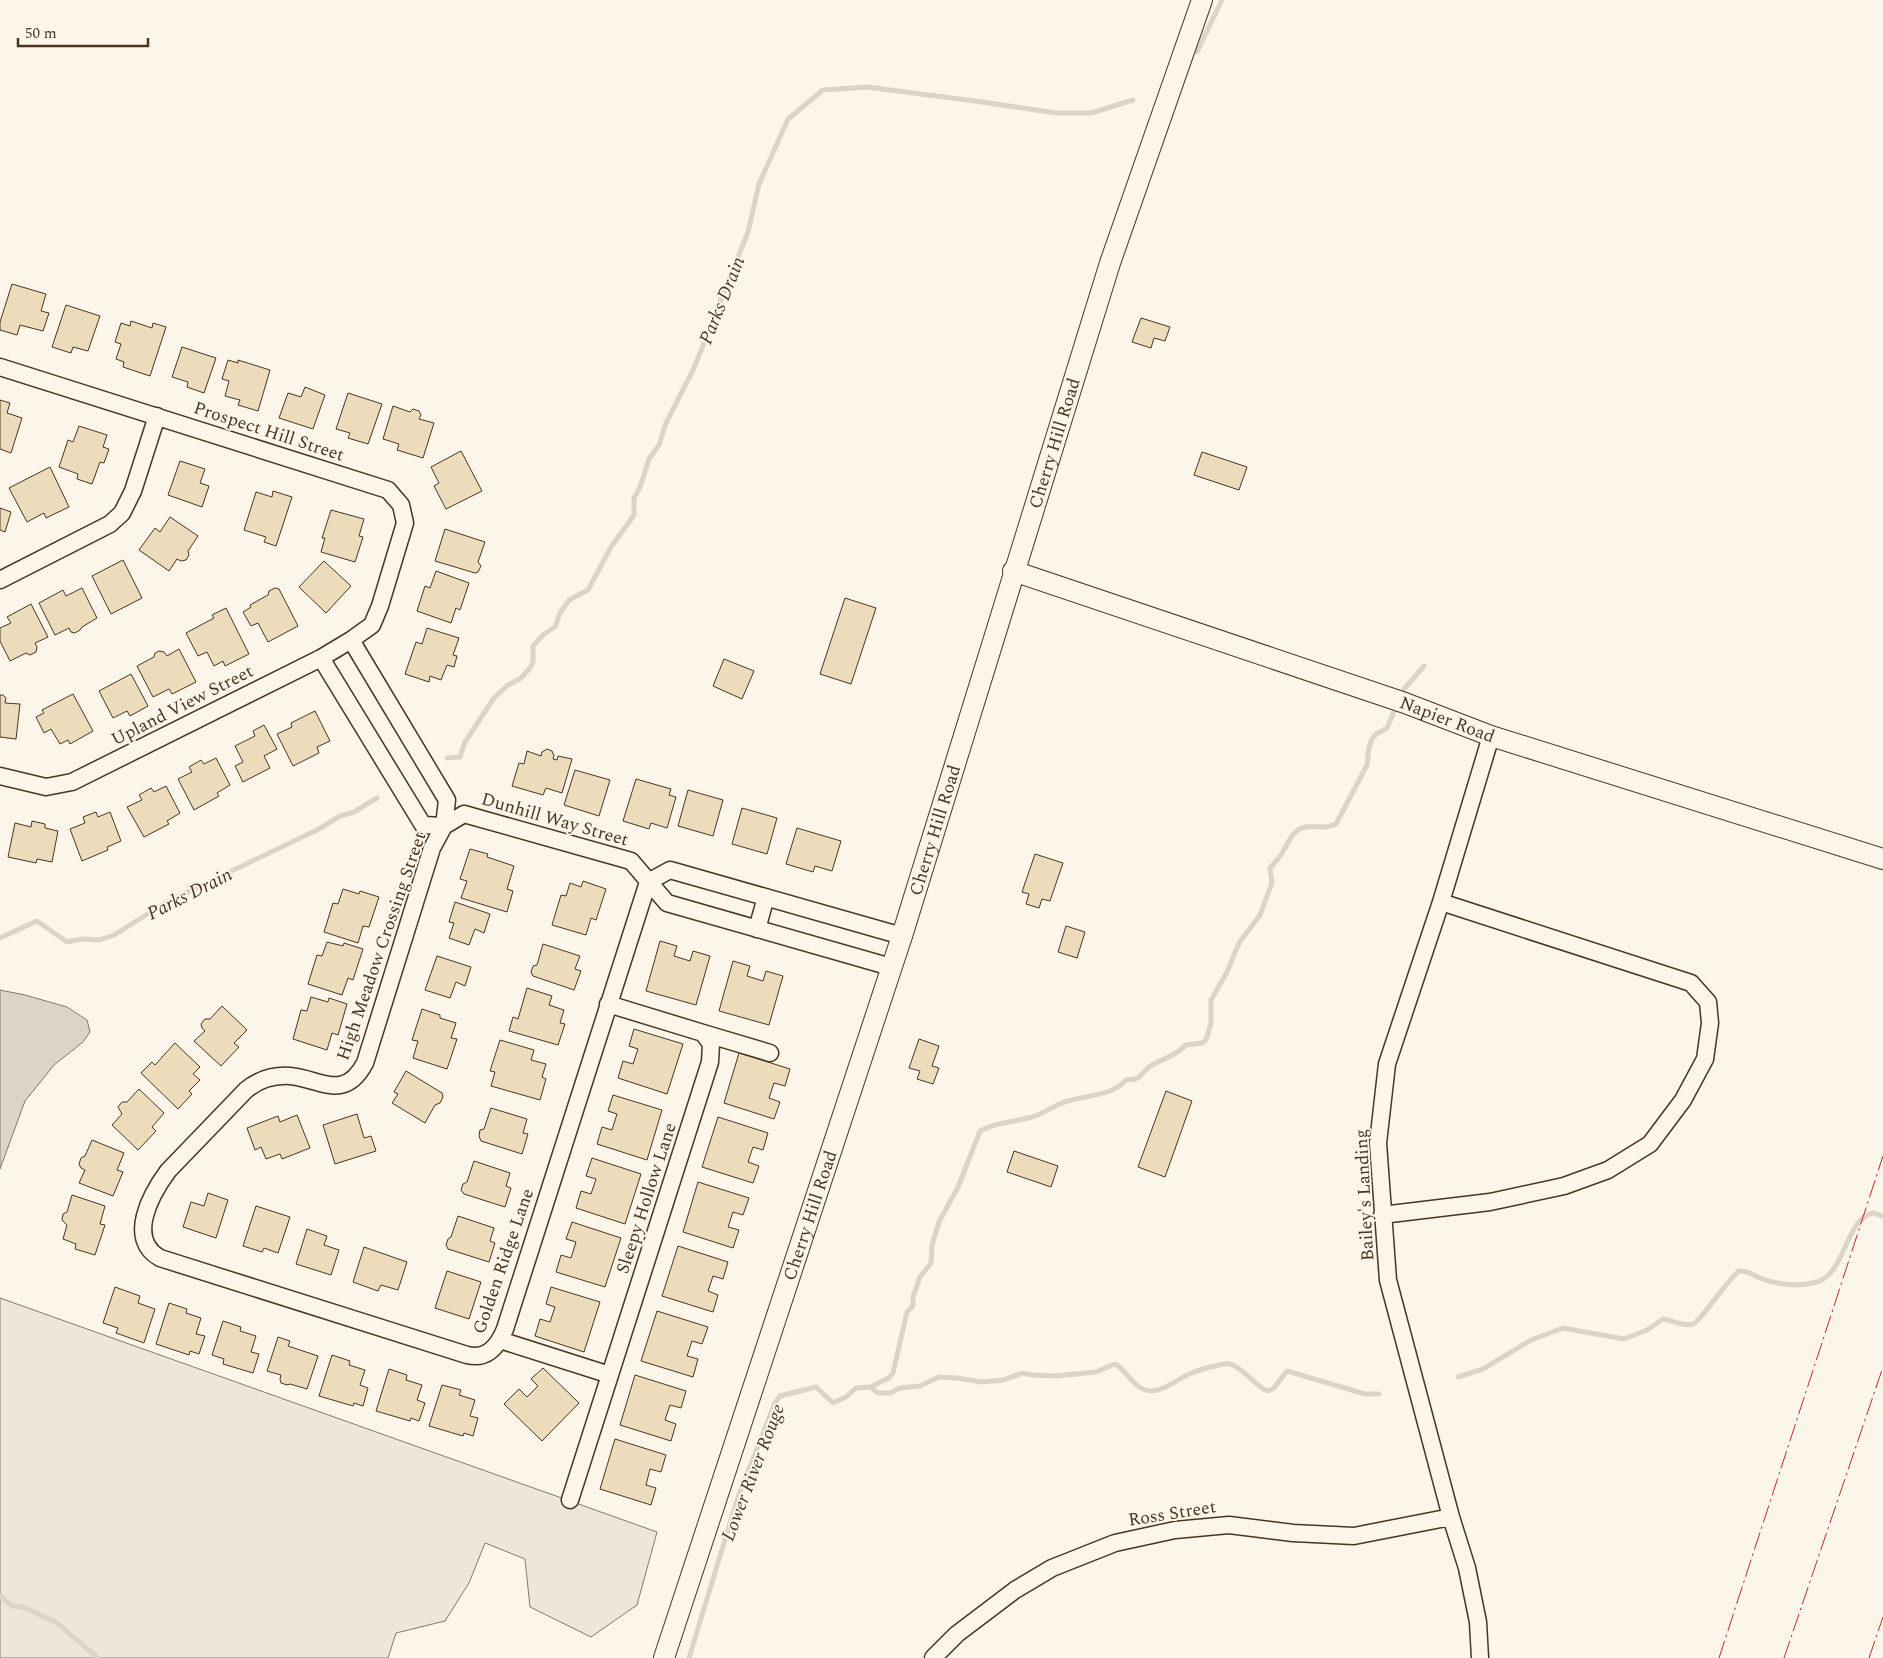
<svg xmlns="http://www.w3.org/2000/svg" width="1883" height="1658" font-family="Spectral,serif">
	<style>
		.green { fill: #ede6d9; stroke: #887966 }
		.water { fill: #dcd4c6; stroke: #887966 }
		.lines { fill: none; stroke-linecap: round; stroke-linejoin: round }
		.stream { stroke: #dcd4c6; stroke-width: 5 }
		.building { fill: #ecdcbc; stroke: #4a3520 }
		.minor-casing { stroke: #4a3520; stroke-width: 19 }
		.tertiary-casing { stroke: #4a3520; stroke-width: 22 }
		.minor { stroke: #fbf6e9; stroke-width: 16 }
		.tertiary { stroke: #fbf6e9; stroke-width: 20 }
		.power { stroke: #c62828; stroke-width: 1; stroke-dasharray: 18 4 2.5 4; stroke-linecap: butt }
		.labels { text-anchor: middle; stroke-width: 4; stroke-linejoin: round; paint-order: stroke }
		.street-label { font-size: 18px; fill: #4a3520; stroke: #fbf6e9 }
		.water-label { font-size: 19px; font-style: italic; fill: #4a3520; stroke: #fbf6e9 }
	</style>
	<rect width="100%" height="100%" fill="#fbf6e9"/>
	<path class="green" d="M0 1298 657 1532 637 1605 591 1637 530 1607 525 1559 485 1543 469 1583 445 1621 396 1633 388 1658H0Z"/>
	<path class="water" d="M0 990 25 995 67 1007 87 1020 90 1032 83 1042 54 1065 25 1101 0 1169Z"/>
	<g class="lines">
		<path class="stream" d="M1197 52 1222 0
			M1404 689 1424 666
			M447 758 460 757 465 742 494 698 508 685 521 678 530 668 533 662V646L544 634 555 627 560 613 569 600 588 590 611 547 634 515V498L640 487 649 459 659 445 666 423 694 368 748 232 759 184 788 119 823 90 867 87 975 101 1056 113H1091L1133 100
			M0 938 37 921 67 942 82 939 99 940 114 935 165 903 319 829 340 816 354 812 377 798
			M1458 1377 1483 1369 1531 1340 1563 1328 1624 1339 1647 1330 1663 1319C1673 1320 1683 1327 1693 1324 1699 1323 1728 1279 1739 1271 1748 1270 1752 1275 1760 1278 1777 1285 1799 1287 1817 1282 1846 1273 1845 1219 1873 1213L1883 1216
			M870 1387 889 1378 893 1373 907 1312 913 1306V1297L920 1277 931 1263 932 1245 939 1222 958 1187 980 1131C996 1122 1014 1122 1032 1117 1045 1113 1056 1104 1068 1101 1087 1095 1112 1096 1126 1080 1145 1080 1140 1071 1152 1065 1164 1058 1176 1056 1186 1045L1202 1043 1206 1040 1211 1023V1000L1227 972 1239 943 1260 915 1272 883 1270 868C1273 864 1277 861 1280 856 1288 846 1291 830 1305 827 1316 825 1326 830 1336 824L1367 765 1369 747 1372 739 1376 734 1387 728 1395 709
			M0 1596 12 1606 23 1607 57 1623 98 1658
			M689 1658 738 1497 775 1403 780 1396 816 1387 833 1403 846 1397 856 1388 870 1387 878 1393H890L900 1388 920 1386 939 1377 957 1378 982 1382 1003 1380 1023 1373 1032 1375 1056 1376 1096 1372 1115 1364C1127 1370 1130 1384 1143 1389 1159 1396 1176 1380 1189 1374 1198 1370 1206 1368 1215 1366 1220 1365 1225 1363 1230 1364 1245 1369 1254 1385 1267 1391L1273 1389 1287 1371 1365 1394H1379"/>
	</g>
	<path class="building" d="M12 284 46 294 41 311 49 313 43 331 20 325 17 335 0 330V322Z
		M66 305 100 316 88 351 73 347 71 353 52 347Z
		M1141 318 1170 327 1165 341 1154 338 1151 348 1132 342Z
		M131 321 152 328 153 323 166 327 150 376 123 367 124 362 116 359 121 344 115 342 121 323 130 326Z
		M182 347 216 358 204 393 187 387 188 382 172 377Z
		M228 360 238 363V360L270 370 258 411 238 405 240 400 225 396 229 381 222 379Z
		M305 387 325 395 313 429 279 418 288 393 301 397Z
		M348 393 382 404 368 444 348 438 350 433 336 429Z
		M0 400 10 403 7 413 22 418 11 453 0 449Z
		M393 406 410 412 413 409 419 411 421 415 419 419 434 423 423 458 397 450 399 444 383 439Z
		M79 426 107 435 103 447 109 449 104 463 100 462 92 484 77 479 78 474 59 467 68 440 73 442Z
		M461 451 482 491 446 509 434 486 439 483 431 467Z
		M1202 452 1247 467 1239 490 1194 475Z
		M180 461 205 469 200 483 209 486 202 507 168 495Z
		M50 467 69 507 46 518 44 513 27 522 9 488Z
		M273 491 292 497 276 546 264 542 266 537 244 530 256 492 272 497Z
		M0 508 11 512 5 532 0 530Z
		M331 510 364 519 359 536 363 537 355 562 321 552 325 538H322Z
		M170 517 198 536 188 551 189 555 186 560 181 561 177 559 169 571 139 550 155 528 160 532Z
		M445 529 485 542 478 562 481 566 478 572 475 573 435 561Z
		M123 560 142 598 111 614 92 576Z
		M324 561 351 586 326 613 299 587Z
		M436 571 469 583 460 610 456 608 451 623 417 611 425 586 430 588Z
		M82 588 97 618 82 627 80 630 75 633 71 632 69 628 55 635 39 603 63 590 66 596Z
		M275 588 279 589 298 626 268 642 258 623 251 626 243 612 251 607 250 605 268 595 269 591Z
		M845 598 876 608 851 684 820 674Z
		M31 604 48 637 35 643 37 647 36 652 30 655 26 653 10 661 0 641V628L11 623 7 617Z
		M226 608 249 654 225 666 223 661 214 666 207 652 198 656 186 633 214 618 212 615Z
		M427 628 459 638 453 655 457 656 454 667 447 665 441 680 430 676 429 682 405 674 416 642 422 644Z
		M179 649 196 682 172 694 169 689 153 697 137 666 154 657 155 653 159 651 164 652 167 656Z
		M724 659 754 671 742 699 713 686Z
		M131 674 148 706 130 716 127 711 113 718 99 691Z
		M73 694 93 731 70 744 68 740 60 744 51 729 44 733 36 717 44 713 42 710Z
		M0 695H3L6 698 5 703 20 704 16 739 0 737Z
		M315 711 330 741 317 747 319 753 293 766 277 734 292 727 291 723Z
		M264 725 277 749 264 756 270 768 243 782 235 766 243 762 235 746 255 736 253 731Z
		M547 749 552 751 554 756 553 759 557 760 558 756 572 759 562 793 546 788 543 795 512 786 519 763 524 764 527 751 541 756 542 752Z
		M216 758 230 785 217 793 219 796 194 810 178 779 192 772 189 767 201 760 204 764Z
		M575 770 610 780 599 816 564 805Z
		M636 779 671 789 669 795 676 797 667 828 651 823 649 829 623 821Z
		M166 786 180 813 167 821 169 824 144 837 127 807 142 800 139 795 151 788 154 792Z
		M688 790 723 800 713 836 678 826Z
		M742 808 777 818 767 854 732 844Z
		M96 812 98 817 110 812 121 841 107 847 108 850 82 861 70 829 85 823 83 817Z
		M32 821 45 824V828L58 831 52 862 37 859 36 863 8 857 15 823 31 827Z
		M797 828 841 841 832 871 815 866 813 872 786 864Z
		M470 849 488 854 487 857 514 866 507 889 513 891 507 912 461 898 467 881 460 879Z
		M1035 854 1063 863 1050 901 1042 899 1039 908 1026 904 1029 894 1022 892Z
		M583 881 606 889 596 920 591 918 586 935 552 925 561 895 566 896 570 883 581 887Z
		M343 889 359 894 360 891 379 897 369 927 363 926 358 943 324 932 333 903 338 904Z
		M455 902 490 914 484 933 475 929 469 945 449 938 454 923 449 922Z
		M1066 926 1085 932 1077 958 1058 952Z
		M660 941 677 946 674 956 690 961 693 951 710 956 696 1005 646 991Z
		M327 942 343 946 344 943 363 949 353 980 348 978 342 995 308 984 317 955 322 956Z
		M543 944 580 956 575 969 581 971 574 990 533 976 531 972 533 966 537 965Z
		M437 956 471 967 465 986 456 982 450 998 425 990Z
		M733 961 750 966 747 976 763 981 766 971 783 976 769 1025 719 1011Z
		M527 988 552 996 549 1005 564 1010 560 1023 565 1024 558 1045 509 1031 513 1017 518 1019Z
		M311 997 328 1002 329 998 347 1004 338 1035 332 1033 327 1050 293 1039 301 1010 307 1011Z
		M222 1006 247 1030 234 1043 239 1047 221 1066 194 1041 205 1031 202 1028 201 1024 205 1019H210Z
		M422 1009 440 1015V1018L456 1023 451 1038 457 1039 447 1069 413 1058 418 1041 412 1040Z
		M634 1029 683 1044 667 1094 618 1078 623 1061 633 1064 638 1049 629 1046Z
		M919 1039 939 1046 932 1066 939 1068 933 1084 917 1079 920 1071 909 1068Z
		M500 1040 534 1050 531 1060 546 1064 542 1077 546 1079 540 1100 491 1086 495 1072 490 1071Z
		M175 1043 200 1067 193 1074 200 1080 189 1091 192 1094 178 1109 141 1073 152 1062 155 1065Z
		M739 1053 790 1069 785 1086 774 1083 769 1098 780 1102 774 1119 724 1103Z
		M406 1071 442 1093 443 1097 440 1103 435 1105 425 1123 392 1103 398 1094 394 1092Z
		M139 1089 164 1113 152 1127 156 1131 138 1150 112 1125 122 1114 118 1107 122 1102H127Z
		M1166 1091 1192 1101 1165 1177 1138 1167Z
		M613 1095 662 1110 647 1160 597 1144 602 1127 612 1130 617 1114 608 1111Z
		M491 1108 527 1119 523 1133 528 1134 522 1154 481 1141 479 1136 480 1130 484 1129Z
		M357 1114 364 1138 371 1136 376 1151 335 1164 323 1125Z
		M297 1115 310 1148 282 1159 280 1154 266 1159 261 1147 255 1150 247 1128 278 1116 280 1122Z
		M718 1117 768 1133 763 1150 753 1147 748 1162 759 1166 753 1183 702 1167Z
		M92 1140 124 1153 117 1170 123 1172 113 1196 79 1183 85 1170 81 1168 79 1164 81 1158 85 1156Z
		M1014 1151 1058 1166 1051 1187 1007 1172Z
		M592 1158 641 1174 625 1224 576 1208 581 1191 591 1194 596 1179 586 1176Z
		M474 1161 510 1173 506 1186 511 1188 505 1207 464 1194 461 1190 463 1184 467 1182Z
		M698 1182 749 1198 743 1215 733 1212 728 1227 739 1230 733 1248 683 1232Z
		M208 1193 228 1200 216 1238 183 1227 191 1202 204 1206Z
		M72 1195 105 1206 100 1224 105 1225 95 1255 75 1249 76 1244 63 1239 67 1225 62 1220 63 1214 67 1212Z
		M256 1206 290 1217 278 1253 264 1248 262 1252 243 1246Z
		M458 1216 494 1228 490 1241 495 1243 489 1262 448 1249 446 1245 448 1239 451 1237Z
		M572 1222 621 1238 605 1287 556 1272 561 1255 571 1258 576 1242 566 1239Z
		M307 1229 327 1236 324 1245 339 1250 331 1275 296 1264Z
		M678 1246 728 1262 723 1279 713 1276 708 1291 718 1295 713 1312 662 1296Z
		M364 1247 407 1262 398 1290 381 1285 378 1291 353 1282Z
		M447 1271 481 1282 469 1319 435 1308Z
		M115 1287 140 1296 138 1303 155 1309 144 1343 116 1333 118 1328 103 1323Z
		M551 1287 600 1302 584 1352 535 1336 540 1319 550 1322 555 1307 546 1304Z
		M169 1303 187 1309 186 1313 201 1318 196 1334 205 1336 199 1354 190 1351 189 1355 156 1344Z
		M657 1311 708 1327 702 1344 692 1341 687 1356 698 1359 693 1377 641 1361Z
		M223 1321 241 1327 240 1331 256 1336 251 1352 259 1354 253 1373 223 1364 224 1359 212 1355Z
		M278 1337 290 1341 288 1346 318 1356 307 1389 290 1384 287 1385 281 1383 280 1379 281 1375 267 1371Z
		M332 1355 350 1361 349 1365 365 1370 360 1385 368 1388 363 1406 354 1403 353 1406 319 1396Z
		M543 1368 579 1403 542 1441 504 1404 519 1389 527 1397 538 1386 531 1379Z
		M389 1369 407 1375 406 1380 422 1385 417 1400 425 1403 419 1421 411 1418 410 1421 376 1411Z
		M635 1375 686 1391 681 1408 670 1405 665 1420 676 1424 671 1441 620 1425Z
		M442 1385 461 1390 459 1395 475 1400 470 1416 478 1418 473 1436 464 1433 463 1436 429 1426Z
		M615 1439 666 1455 661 1472 650 1469 646 1485 656 1488 651 1505 600 1489Z"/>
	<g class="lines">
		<defs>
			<path id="minor" d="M0 367 388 490 401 505 405 523 380 606 372 625 351 640 321 658 72 782 46 787 0 776
				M0 580 110 524 122 513 133 491 157 416
				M351 640 447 800 444 826 432 848 365 1063C344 1102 321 1079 290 1076 274 1075 258 1080 246 1090L168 1171C151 1194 126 1239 160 1258L467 1355C487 1360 498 1346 505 1329L648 882
				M321 658 423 825 444 826 464 814 631 861 667 903 891 967
				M648 882 670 870 902 936
				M757 929 766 897
				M703 1033 770 1053
				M1382 1215 1490 1202 1564 1186 1608 1170 1650 1144 1683 1100 1705 1059 1710 1023 1708 1002 1691 983 1441 902
				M500 1340 610 1375
				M570 1500 710 1062 711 1044 703 1033 608 1004
				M933 1658 957 1634 1015 1590 1052 1568 1115 1543 1175 1530 1229 1525 1293 1533 1354 1536 1451 1517
				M1480 1658 1478 1622 1467 1568 1451 1517 1388 1280 1378 1143 1387 1064 1441 902 1491 736"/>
			<g id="tertiary">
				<path id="s1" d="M1013 571 1405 703 1491 736 1883 859"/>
				<path id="s2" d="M664 1658 902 936 1110 263 1202 0"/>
			</g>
		</defs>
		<use href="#minor" class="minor-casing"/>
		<use href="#tertiary" class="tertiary-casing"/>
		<use href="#minor" class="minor"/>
		<use href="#tertiary" class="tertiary"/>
		<path class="power" d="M1719 1658 1883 1156
			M1784 1658 1883 1367
			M1869 1658 1883 1617"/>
	</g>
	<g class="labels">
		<g class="street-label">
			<text transform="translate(269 431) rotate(18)" y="6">Prospect Hill Street</text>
			<text dy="6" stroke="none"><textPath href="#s2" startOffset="1276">Cherry Hill Road</textPath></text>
			<text transform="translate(182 705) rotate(-27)" y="6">Upland View Street</text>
			<text dy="6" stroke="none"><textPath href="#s1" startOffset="459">Napier Road</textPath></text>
			<text transform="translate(555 819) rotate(16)" y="6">Dunhill Way Street</text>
			<text dy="6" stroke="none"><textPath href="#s2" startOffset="871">Cherry Hill Road</textPath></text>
			<text transform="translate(381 946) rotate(-71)" y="6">High Meadow Crossing Street</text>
			<text transform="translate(1364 1195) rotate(-93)" y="6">Bailey's Landing</text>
			<text transform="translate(646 1198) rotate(-72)" y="6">Sleepy Hollow Lane</text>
			<text dy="6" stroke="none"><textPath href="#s2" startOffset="466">Cherry Hill Road</textPath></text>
			<text transform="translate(503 1261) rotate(-71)" y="6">Golden Ridge Lane</text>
			<text transform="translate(1172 1513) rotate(-9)" y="6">Ross Street</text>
		</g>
		<g class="water-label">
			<text transform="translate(721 300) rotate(-68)" y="7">Parks Drain</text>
			<text transform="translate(189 893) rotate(-27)" y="7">Parks Drain</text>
			<text transform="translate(752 1472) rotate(-69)" y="7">Lower River Rouge</text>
		</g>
	</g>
	<path d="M18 38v8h130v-8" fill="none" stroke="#4a3520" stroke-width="2.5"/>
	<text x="25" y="38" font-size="15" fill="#4a3520" stroke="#fbf6e9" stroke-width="4" paint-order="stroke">50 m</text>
</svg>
